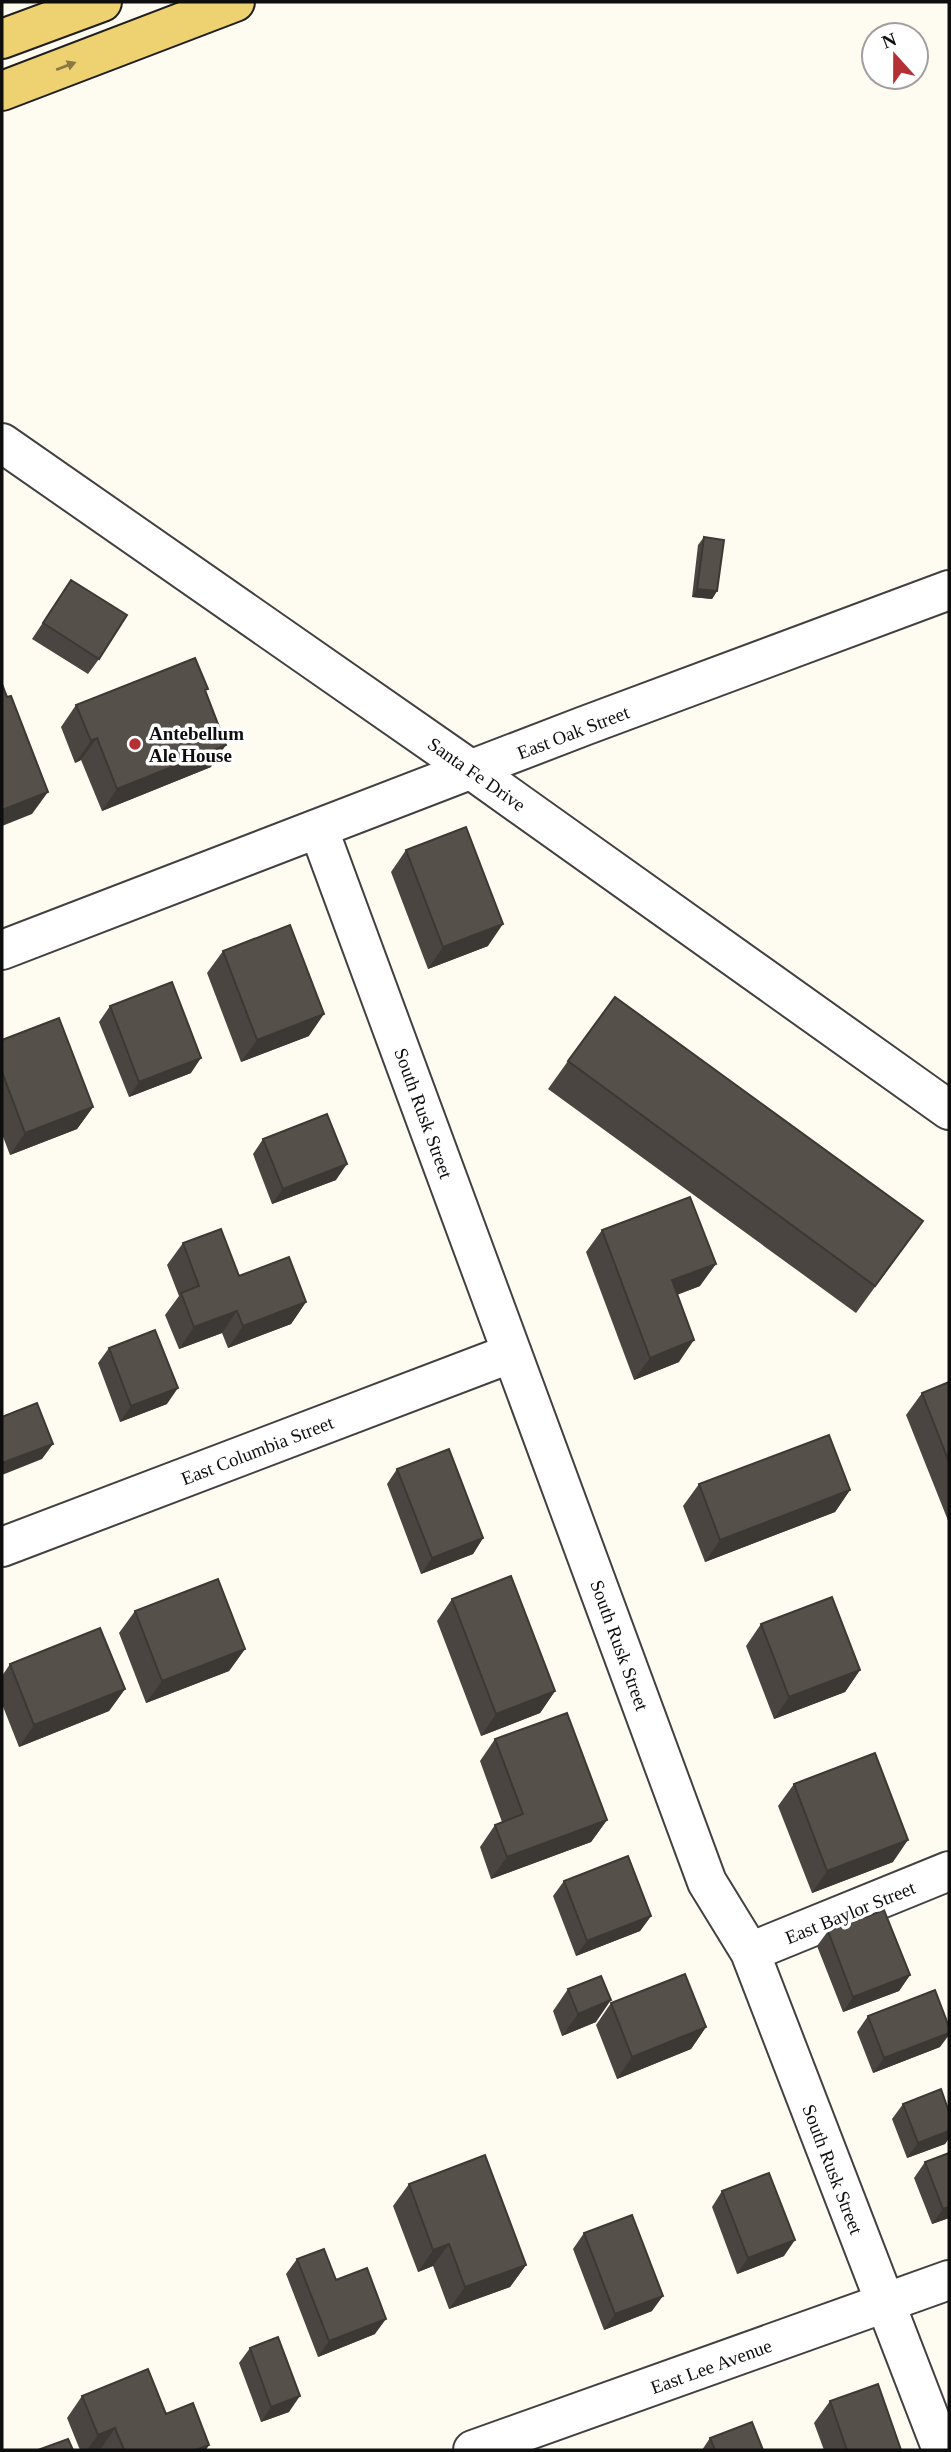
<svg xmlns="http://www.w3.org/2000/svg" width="951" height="2452" font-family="Georgia,serif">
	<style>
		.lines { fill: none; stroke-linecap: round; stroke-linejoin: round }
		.minor-casing { stroke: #414141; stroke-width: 42 }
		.tertiary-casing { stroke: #414141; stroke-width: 42 }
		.primary-casing { stroke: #1f1f1f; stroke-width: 42 }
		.minor { stroke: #fff; stroke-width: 38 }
		.tertiary { stroke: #fff; stroke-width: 38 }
		.primary { stroke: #eed170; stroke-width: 38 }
		.wall { fill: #4a4540 }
		.shaded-wall { fill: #3c3834 }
		.building { fill: #56504b; stroke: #3c3834; stroke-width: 2 }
		.oneway { fill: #897944 }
		.poi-dot { fill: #b43035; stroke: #fff; stroke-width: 2.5 }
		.labels { text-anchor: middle; stroke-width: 7; stroke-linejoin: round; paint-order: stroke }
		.street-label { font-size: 19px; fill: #0e0e0e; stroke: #fff }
		.poi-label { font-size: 19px; font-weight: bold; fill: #0e0e0e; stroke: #fff; text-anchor: start }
	</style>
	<rect width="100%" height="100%" fill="#fefbf1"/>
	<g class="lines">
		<defs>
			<path id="minor" d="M319 830 707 1882 750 1952 942 2450
				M2 950 584 726 949 590
				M2 1547 512 1353
				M750 1952 949 1871
				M473 2450 949 2280"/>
			<path id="tertiary" d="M2 443 473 771 949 1110"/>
			<path id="primary" d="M2 39 102 2
				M2 91 235 2"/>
		</defs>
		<use href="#minor" class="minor-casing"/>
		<use href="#tertiary" class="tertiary-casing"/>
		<use href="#primary" class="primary-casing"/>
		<use href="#minor" class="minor"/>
		<use href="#tertiary" class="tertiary"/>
		<use href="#primary" class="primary"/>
	</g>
	<path class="wall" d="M704 537 717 591 712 599 692 597 698 545Z
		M71 580 99 659 88 674 32 639Z
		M206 692 211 767 102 811 81 760 75 763 61 727 76 705Z
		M406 850 488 946 428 969 391 872Z
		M223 951 309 1036 241 1062 207 973Z
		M110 1006 191 1073 129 1097 99 1022Z
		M2 1040 93 1107 77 1129 10 1155 2 1134Z
		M568 1061 923 1221 856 1313 548 1089Z
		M263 1139 336 1180 272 1204 253 1154Z
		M602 1230 700 1286 677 1295 679 1362 634 1380 586 1252Z
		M183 1243 239 1276 306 1302 291 1324 228 1348 222 1333 179 1349 165 1315 179 1296 167 1265Z
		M109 1348 167 1404 120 1422 98 1363Z
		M949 1382V1523L906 1415 922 1393Z
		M397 1469 483 1538 473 1554 421 1574 387 1484Z
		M699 1484 850 1490 835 1512 705 1562 683 1506Z
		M452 1599 555 1691 540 1713 481 1736 437 1621Z
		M135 1611 245 1649 229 1671 146 1703 119 1633Z
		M761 1624 860 1670 845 1692 774 1719 746 1646Z
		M10 1664 125 1689 109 1711 19 1747 2 1704V1676Z
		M495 1739 607 1820 591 1842 491 1879 480 1847 495 1825 502 1822 480 1761Z
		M794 1784 893 1862 812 1893 778 1806Z
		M564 1881 651 1916 640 1931 576 1956 553 1896Z
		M828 1931 910 1975 899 1991 843 2012 817 1946Z
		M568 1989 596 2022 562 2036 553 2011Z
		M611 2003 706 2027 691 2049 617 2079 596 2025Z
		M868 2016 940 2047 873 2073 857 2032Z
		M903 2104 949 2112V2138L945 2144 907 2158 892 2119Z
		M949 2153V2218L932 2224 914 2178 925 2162Z
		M409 2184 526 2265 510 2287 449 2309 433 2266 418 2272 393 2206Z
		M722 2191 784 2256 737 2274 712 2207Z
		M584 2233 652 2311 604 2330 573 2249Z
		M297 2259 336 2280 375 2334 318 2357 286 2274Z
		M250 2348 289 2412 261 2422 239 2363Z
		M82 2396 166 2414 206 2450H80L67 2418Z
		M830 2401 901 2450H824L814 2423Z
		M710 2438 763 2450H702Z"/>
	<path class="shaded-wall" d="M697 589 717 591 712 599 692 597Z
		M97 738 81 760 75 763 91 741Z
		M226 745 211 767 102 811 117 789Z
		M48 792 32 814 2 826V810Z
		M503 924 488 946 428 969 443 947Z
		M324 1014 309 1036 241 1062 257 1040Z
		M201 1058 191 1073 129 1097 139 1082Z
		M93 1107 77 1129 10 1155 25 1133Z
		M347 1164 336 1180 272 1204 283 1189Z
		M716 1264 700 1286 656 1302 672 1280Z
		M306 1302 291 1324 228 1348 243 1326Z
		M237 1311 222 1333 179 1349 194 1327Z
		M694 1340 679 1362 634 1380 650 1358Z
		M178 1388 167 1404 120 1422 131 1406Z
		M53 1444 42 1459 2 1475V1463Z
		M850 1490 835 1512 705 1562 720 1540Z
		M483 1538 473 1554 421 1574 432 1558Z
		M245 1649 229 1671 146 1703 162 1681Z
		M860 1670 845 1692 774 1719 789 1697Z
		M125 1689 109 1711 19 1747 34 1725Z
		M555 1691 540 1713 481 1736 496 1714Z
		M607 1820 591 1842 491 1879 507 1857Z
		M908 1840 893 1862 812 1893 827 1871Z
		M651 1916 640 1931 576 1956 587 1941Z
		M910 1975 899 1991 843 2012 853 1997Z
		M611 2000 596 2022 562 2036 578 2014Z
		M706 2027 691 2049 617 2079 632 2057Z
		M949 2033V2035L940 2047 873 2073 884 2058Z
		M949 2131V2138L945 2144 907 2158 918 2143Z
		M949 2207V2218L932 2224 943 2209Z
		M795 2240 784 2256 737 2274 748 2258Z
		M449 2244 433 2266 418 2272 433 2250Z
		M526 2265 510 2287 449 2309 465 2287Z
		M663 2296 652 2311 604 2330 615 2314Z
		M386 2319 375 2334 318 2357 329 2341Z
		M300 2396 289 2412 261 2422 271 2407Z
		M115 2428 100 2450H87L98 2435Z
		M209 2445 206 2450H196Z"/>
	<path class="building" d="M704 537 724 540 717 591 697 589Z
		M71 580 127 615 99 659 43 623Z
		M195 658 208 689 205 690 226 745 117 789 97 738 91 741 76 705Z
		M2 684 7 697 11 696 48 792 2 810Z
		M466 827 503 924 443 947 406 850Z
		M290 925 324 1014 257 1040 223 951Z
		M172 982 201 1058 139 1082 110 1006Z
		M615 997 923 1221 875 1286 568 1061Z
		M59 1018 93 1107 25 1133 2 1072V1040Z
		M327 1114 347 1164 283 1189 263 1139Z
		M690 1197 716 1264 672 1280 694 1340 650 1358 602 1230Z
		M221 1229 239 1276 289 1257 306 1302 243 1326 237 1311 194 1327 181 1293 199 1286 183 1243Z
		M155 1330 178 1388 131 1406 109 1348Z
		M949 1382V1462L922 1393Z
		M37 1403 53 1444 2 1463V1417Z
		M829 1435 850 1490 720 1540 699 1484Z
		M449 1449 483 1538 432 1558 397 1469Z
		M511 1576 555 1691 496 1714 452 1599Z
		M218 1579 245 1649 162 1681 135 1611Z
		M832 1597 860 1670 789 1697 761 1624Z
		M100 1628 125 1689 34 1725 10 1664Z
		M567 1713 607 1820 507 1857 495 1825 523 1814 495 1739Z
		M875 1753 908 1840 827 1871 794 1784Z
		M628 1856 651 1916 587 1941 564 1881Z
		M884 1910 910 1975 853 1997 828 1931Z
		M685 1974 706 2027 632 2057 611 2003Z
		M601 1976 611 2000 578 2014 568 1989Z
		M935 1990 949 2027V2033L884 2058 868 2016Z
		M941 2089 949 2112V2131L918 2143 903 2104Z
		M949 2153V2207L943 2209 925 2162Z
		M485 2155 526 2265 465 2287 449 2244 433 2250 409 2184Z
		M769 2173 795 2240 748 2258 722 2191Z
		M632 2215 663 2296 615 2314 584 2233Z
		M324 2249 336 2280 367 2268 386 2319 329 2341 297 2259Z
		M278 2337 300 2396 271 2407 250 2348Z
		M148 2369 166 2414 193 2403 209 2445 196 2450H124L115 2428 98 2435 82 2396Z
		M878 2384 901 2450H847L830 2401Z
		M752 2422 763 2450H715L710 2438Z
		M68 2439 73 2450H38Z"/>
	<defs><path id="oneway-solid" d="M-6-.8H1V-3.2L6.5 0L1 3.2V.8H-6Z" transform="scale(1.75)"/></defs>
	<use class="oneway" href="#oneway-solid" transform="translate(66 66) rotate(-21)"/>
	<circle class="poi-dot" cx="135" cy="744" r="7"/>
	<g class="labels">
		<g class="street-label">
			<text transform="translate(573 732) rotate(-21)" y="7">East Oak Street</text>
			<text transform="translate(477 774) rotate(35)" y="7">Santa Fe Drive</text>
			<text transform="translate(424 1113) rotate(70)" y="7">South Rusk Street</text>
			<text transform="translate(257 1450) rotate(-21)" y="7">East Columbia Street</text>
			<text transform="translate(620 1645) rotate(70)" y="7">South Rusk Street</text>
			<text transform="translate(850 1912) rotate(-22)" y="7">East Baylor Street</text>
			<text transform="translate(833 2169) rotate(69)" y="7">South Rusk Street</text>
			<text transform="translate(711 2366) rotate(-20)" y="7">East Lee Avenue</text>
		</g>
		<g class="poi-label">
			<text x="149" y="740">Antebellum<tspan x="149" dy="22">Ale House</tspan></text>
		</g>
	</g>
	<rect width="951" height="2452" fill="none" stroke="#0e0e0e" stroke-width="7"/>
	<g transform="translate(895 56) rotate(339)"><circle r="33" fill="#ffffff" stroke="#9f9f9f" stroke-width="2"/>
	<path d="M0-5L12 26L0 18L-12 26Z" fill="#b43035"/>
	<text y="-10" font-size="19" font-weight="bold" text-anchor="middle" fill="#0e0e0e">N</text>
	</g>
</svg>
